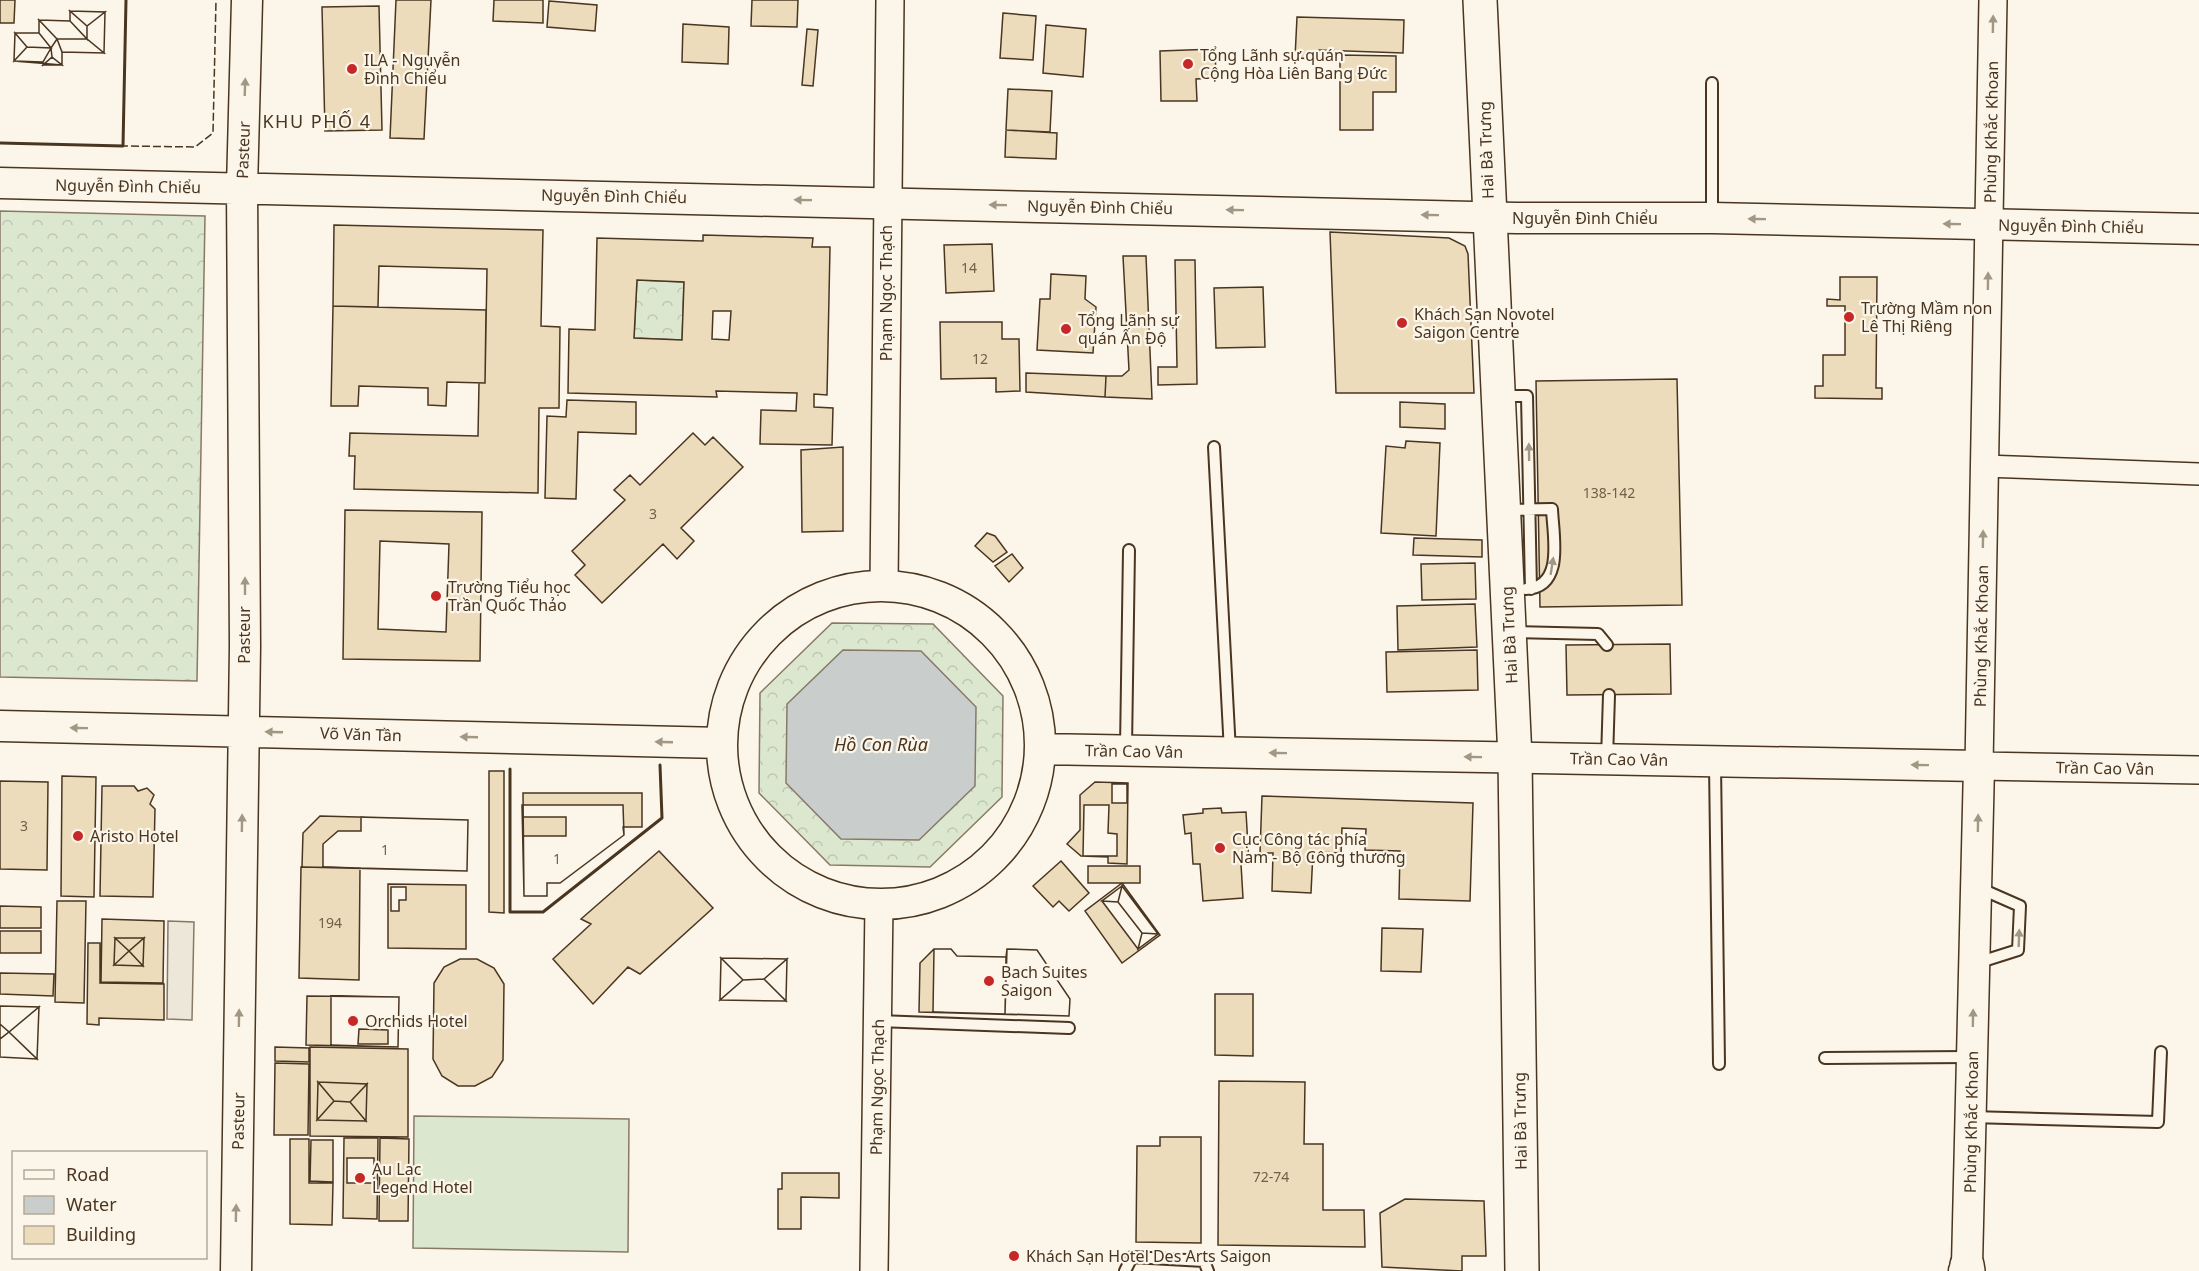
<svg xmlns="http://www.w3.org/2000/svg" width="2199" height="1271" font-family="'Noto Sans',sans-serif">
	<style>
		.forest { fill: url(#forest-crowns); stroke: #887966; stroke-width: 1.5 }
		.pitch { fill: #dce7d0; stroke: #887966; stroke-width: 1.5 }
		.parking { fill: #ede7d9; stroke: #887966; stroke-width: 1.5 }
		.water { fill: #c9cecd; stroke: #887966; stroke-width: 1.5 }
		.building { fill: #ecdcbc; stroke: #4a3520; stroke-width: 1.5; fill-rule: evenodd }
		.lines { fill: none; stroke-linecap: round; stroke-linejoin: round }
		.service-casing { stroke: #4a3520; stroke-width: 14 }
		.minor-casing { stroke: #4a3520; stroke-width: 24 }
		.tertiary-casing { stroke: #4a3520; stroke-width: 30 }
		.secondary-casing { stroke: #4a3520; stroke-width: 33 }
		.primary-casing { stroke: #4a3520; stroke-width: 36 }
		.service { stroke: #fbf6e9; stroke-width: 10 }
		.minor { stroke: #fbf6e9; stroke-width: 21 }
		.tertiary { stroke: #fbf6e9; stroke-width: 27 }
		.secondary { stroke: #fbf6e9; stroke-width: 30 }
		.primary { stroke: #fbf6e9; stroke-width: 33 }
		.fence { stroke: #4a3520; stroke-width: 1.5; stroke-dasharray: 8 3; stroke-linecap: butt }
		.wall { stroke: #4a3520; stroke-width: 3 }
		.oneway { fill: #a29684 }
		.poi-dot { fill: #c62828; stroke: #fbf6e9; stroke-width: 2 }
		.labels { text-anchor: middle; stroke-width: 4.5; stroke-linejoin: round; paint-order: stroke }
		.number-label { font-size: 14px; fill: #725f47 }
		.poi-label { font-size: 16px; fill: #4a3520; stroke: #fbf6e9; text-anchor: start }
		.street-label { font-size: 16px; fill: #4a3520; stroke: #fbf6e9 }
		.neighbourhood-label { font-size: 18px; letter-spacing: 1.5px; fill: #4a3520; stroke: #fbf6e9 }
		.water-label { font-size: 18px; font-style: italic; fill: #4a3520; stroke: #fbf6e9 }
	</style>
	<defs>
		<pattern id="forest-crowns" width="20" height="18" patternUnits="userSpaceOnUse" patternTransform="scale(1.5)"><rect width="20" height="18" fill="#dce7d0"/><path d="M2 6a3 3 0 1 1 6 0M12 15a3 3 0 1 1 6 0" fill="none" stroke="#bec7b2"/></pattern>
	</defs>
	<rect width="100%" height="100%" fill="#fbf6e9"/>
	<path class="forest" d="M0 211 205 216 197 681 0 677Z
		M637 280 684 282 682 340 634 338Z
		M832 623 933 624 1003 696 1002 797 930 867 830 865 759 793 760 693Z"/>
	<path class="pitch" d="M414 1116 629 1119 628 1252 413 1248Z"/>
	<path class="parking" d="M168 921 194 922 192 1020 167 1019Z"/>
	<path class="water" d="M843 650 921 651 976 707 975 786 919 840 841 839 786 783 787 704Z"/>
	<path class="building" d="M0 0H15L14 23H0Z
		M396 0H431L424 139 390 138Z
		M494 0H543V23L493 21Z
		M752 0H798L797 27 751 26Z
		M549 1 597 5 595 31 547 27Z
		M379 6 382 130 325 131 322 7Z
		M70 11 105 12 104 53 62 52V65L14 61 15 33H39V20L70 21Z
		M70 11 87 26V39L70 21Z
		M70 11 105 12 87 26Z
		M105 12 104 53 87 39V26Z
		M1003 13 1036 16 1033 60 1000 58Z
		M1297 17 1404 20 1403 53 1319 50V59L1295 58Z
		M39 20 57 39 51 48 39 33Z
		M39 20 70 21 87 39H57Z
		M683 24 729 27 728 64 682 62Z
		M1046 25 1086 29 1083 77 1043 73Z
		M807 29 818 30 813 86 802 85Z
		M15 33 27 47 14 61Z
		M15 33H39L51 48 27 47Z
		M57 39 62 52V65L52 57 51 48Z
		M57 39H87L104 53 62 52Z
		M27 47 51 48 43 62 14 61Z
		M51 48 52 57 43 65V62Z
		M1215 49 1216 78 1196 79 1197 101H1161L1160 51Z
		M1340 55 1396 56V92H1373V130H1340Z
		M52 57 62 65H43Z
		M1008 89 1052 91 1050 132 1006 130Z
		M1006 130 1057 133 1056 159 1005 157Z
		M334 225 543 230 541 326 560 327 559 408H539L538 493 354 489 355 456H349L350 433 478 436 479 383H485L487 269 379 266 378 307 333 306Z
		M1330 232 1449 238 1465 246 1468 254 1474 393H1336Z
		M703 235 813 238 812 247H830L827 395 814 394V407L833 408 832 445 760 444 761 410 796 411 797 393 716 391 717 397 568 393 569 329 595 330 597 238 703 241ZM637 280 684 282 682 340 634 338ZM713 311H731L729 340 712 339Z
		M992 244 994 291 946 293 944 245Z
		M1123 256H1146L1152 399 1105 397 1106 376H1122L1129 370Z
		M1175 260H1195L1197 384 1158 385V367H1177Z
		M1051 274 1086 276 1085 299 1096 307 1093 353 1037 350 1040 299H1050Z
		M1840 277H1877L1876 388H1882V399L1815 398V386H1823V355H1845V306H1827V299L1840 300Z
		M1263 287 1265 347 1216 348 1214 288Z
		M333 306 486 310 485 383 447 382 446 406 428 405V388L359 386 358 406H331Z
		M940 322H1002V339H1019L1020 391 996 392V378L941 379Z
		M1026 373 1106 376 1105 397 1026 392Z
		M1677 379 1682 605 1540 607 1536 381Z
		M567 400 636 402V434L578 432 576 499 545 498 547 416 566 417Z
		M1400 402 1445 404V429L1400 427Z
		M693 433 705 445 713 437 743 467 681 528 694 541 677 559 663 544 602 603 575 575 585 565 572 551 625 500 614 490 630 475 640 485Z
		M1406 441 1440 443 1436 536 1381 533 1386 446 1405 448Z
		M843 447V531L802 532 801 450Z
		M345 510 482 512 480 661 343 659ZM380 541 449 544 446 632 378 629Z
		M987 533 995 536 1007 552 993 562 975 546Z
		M1414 538 1482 540V557L1413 555Z
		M1012 554 1023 568 1009 582 995 566Z
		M1475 563 1476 599 1422 600 1421 564Z
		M1475 604 1477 647 1398 650 1397 606Z
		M1670 644 1671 694 1567 695 1566 645Z
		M1477 650 1478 690 1387 692 1386 652Z
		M489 771H504V913L489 912Z
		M62 776 96 777 94 897 61 896Z
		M0 781 48 782 47 870 0 869Z
		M1095 782 1128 783 1127 864 1108 863V857L1081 856 1067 844 1080 830V795Z
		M1112 784H1127V803H1112Z
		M102 786H134L138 791 147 788 154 795 150 804 155 809 153 897 100 896Z
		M523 793H642V827H623L624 835 560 883H547V896H524Z
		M1262 796 1473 803 1470 901 1399 899 1400 851 1365 850 1366 829 1342 828 1341 853 1313 852 1311 893 1272 891 1273 853H1260Z
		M522 805H623L624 835 560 883H547V896H524Z
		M1084 805H1109L1108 833 1117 834V856H1083Z
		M1221 808 1222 813 1246 812 1249 863 1241 864 1243 898 1203 901 1200 864H1193L1191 833 1185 834 1183 815 1203 813V809Z
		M320 816 468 820 467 871 302 867 303 833Z
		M361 817 468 820 467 871 323 867V844L338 831H361Z
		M523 817H566V836H523Z
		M659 851 713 908 640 974 628 967 593 1004 553 959 591 924 581 919Z
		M1061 861 1089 893 1069 911 1059 901 1053 907 1033 886Z
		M1088 866H1140V883H1088Z
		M301 867 360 868 359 980 299 978Z
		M1122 883 1160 935 1122 963 1085 911Z
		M388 884 466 885V949L388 948Z
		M1122 886 1158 934 1142 933 1118 902Z
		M1122 886 1118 902 1102 901Z
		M391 887H406V900H399V911H391Z
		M57 901H86L84 1003 55 1002Z
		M1102 901 1118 902 1142 933 1138 949Z
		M0 906 41 907V928H0Z
		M102 919 164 921 163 983 101 982Z
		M1382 928 1423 929 1421 972 1381 971Z
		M0 931H41V953H0Z
		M1142 933 1158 934 1138 949Z
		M115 938H144L143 966 114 965Z
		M115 938H144L129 951Z
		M115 938 129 951 114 965Z
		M144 938 143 966 129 951Z
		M88 943H100V983L164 984V1020L99 1018V1025L87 1024Z
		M934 949H951L957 956 1006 957 1007 949 1037 950 1070 999 1069 1016 919 1012 920 963Z
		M934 949H951L957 956 1006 957 1005 1014 933 1012Z
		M1007 949 1037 950 1070 999 1069 1016 1005 1014Z
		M129 951 143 966 114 965Z
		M721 958 787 959 786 1001 720 1000Z
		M721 958 787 959 764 979 743 980Z
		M721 958 743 980 720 1000Z
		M460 959H477L494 968 504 984 503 1060 492 1077 475 1086H458L442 1076 433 1059 434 983 444 967Z
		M787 959 786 1001 764 979Z
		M0 973 54 974 53 996 0 994Z
		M764 979 786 1001 720 1000 743 980Z
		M1215 994H1253V1056L1215 1055Z
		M307 996 399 997 398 1047 306 1045Z
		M331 996 399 997 398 1047 331 1045Z
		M0 1006 39 1007 37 1059 0 1057Z
		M0 1006 39 1007 9 1032 0 1024Z
		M39 1007 37 1059 9 1032Z
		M0 1024 9 1032 0 1039Z
		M359 1029 388 1030V1044H358Z
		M9 1032 37 1059 0 1057V1039Z
		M275 1047 309 1048V1062L275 1061Z
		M310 1047 408 1049V1137L310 1136Z
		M275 1063 309 1064 308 1135H274Z
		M1219 1081 1305 1082 1304 1144H1323V1210H1364L1365 1247 1218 1245Z
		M318 1082 367 1084 366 1121 317 1120Z
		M318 1082 334 1101 317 1120Z
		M318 1082 367 1084 350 1102 334 1101Z
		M367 1084 366 1121 350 1102Z
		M334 1101 350 1102 366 1121 317 1120Z
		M1160 1137H1201V1243L1136 1242 1137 1146H1160Z
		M344 1138H378L377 1219 343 1218Z
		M380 1138 409 1139 408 1221H379Z
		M290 1139H309V1183H333L332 1225 290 1224Z
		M311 1140H333V1182L310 1181Z
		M347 1158H374V1183H347Z
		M782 1173H839V1198L801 1197V1229H778V1189H782Z
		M1405 1199 1484 1201 1486 1256H1462V1271L1382 1267 1380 1213Z"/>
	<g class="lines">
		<defs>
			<path id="service" d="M1712 83V218
				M1501 396H1527L1531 589
				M1214 447 1230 752
				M1506 510 1552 509C1553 536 1565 587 1526 589
				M1513 632 1598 634 1607 645
				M1126 747 1129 550
				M1607 759 1609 695
				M1715 764 1719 1064
				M1977 963 2018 950 2020 906 1979 888
				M878 1021 1069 1028
				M1825 1058 1969 1057
				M1971 1117 2158 1122 2161 1052
				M1125 1271 1132 1257 1204 1261 1208 1271"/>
			<path id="minor" d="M1984 466 2199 474"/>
			<path id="tertiary" d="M1993 0 1979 766 2199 770
				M884 586 890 0
				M874 1271 879 904"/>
			<path id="secondary" d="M0 183 1516 218H1712L2199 229
				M722 745a159 159 0 1 1 318 0a159 159 0 1 1-318 0Z
				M0 726 722 743
				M1040 749 1979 766 1967 1265 1964 1271
				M236 1271 245 646 242 188 247 0"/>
			<path id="primary" d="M1480 0 1515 758 1522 1271
				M1967 1265 1968 1271"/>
		</defs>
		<use href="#service" class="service-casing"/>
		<use href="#minor" class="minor-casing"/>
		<use href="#tertiary" class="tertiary-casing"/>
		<use href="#secondary" class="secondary-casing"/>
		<use href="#primary" class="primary-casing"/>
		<use href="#service" class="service"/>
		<use href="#minor" class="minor"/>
		<use href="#tertiary" class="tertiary"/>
		<use href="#secondary" class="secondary"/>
		<use href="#primary" class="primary"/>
		<path class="fence" d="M126 0 123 146 195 147 213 133 216 0"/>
		<path class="wall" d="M0 143 123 146 126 0
			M510 769V912H543L662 818 660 765"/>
	</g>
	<defs><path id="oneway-solid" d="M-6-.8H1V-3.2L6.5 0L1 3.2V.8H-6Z" transform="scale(1.5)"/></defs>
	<g class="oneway">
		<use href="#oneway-solid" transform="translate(1993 24) rotate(-89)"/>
		<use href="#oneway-solid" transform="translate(245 87) rotate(-88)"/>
		<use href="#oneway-solid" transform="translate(803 200) rotate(-179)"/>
		<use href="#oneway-solid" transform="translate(998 205) rotate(-179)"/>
		<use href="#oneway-solid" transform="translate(1235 210) rotate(-179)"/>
		<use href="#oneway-solid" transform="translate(1430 215) rotate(-179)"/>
		<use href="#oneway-solid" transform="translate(1757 219) rotate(-179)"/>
		<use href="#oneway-solid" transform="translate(1952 224) rotate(-179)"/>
		<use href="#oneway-solid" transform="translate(1988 281) rotate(-89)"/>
		<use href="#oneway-solid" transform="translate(1529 452) rotate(-91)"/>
		<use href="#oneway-solid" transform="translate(1983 539) rotate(-89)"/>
		<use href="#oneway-solid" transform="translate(1552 566) rotate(-81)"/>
		<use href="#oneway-solid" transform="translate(245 586) rotate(-90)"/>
		<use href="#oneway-solid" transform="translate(79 728) rotate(-179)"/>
		<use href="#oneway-solid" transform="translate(274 732) rotate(-178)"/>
		<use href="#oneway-solid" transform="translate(469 737) rotate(-178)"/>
		<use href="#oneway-solid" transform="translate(664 742) rotate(-178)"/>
		<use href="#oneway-solid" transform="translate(1278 753) rotate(-179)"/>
		<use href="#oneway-solid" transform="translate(1473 757) rotate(-179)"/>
		<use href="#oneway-solid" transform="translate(1920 765) rotate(-179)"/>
		<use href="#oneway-solid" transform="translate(242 823) rotate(-89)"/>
		<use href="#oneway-solid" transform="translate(1978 823) rotate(-89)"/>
		<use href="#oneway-solid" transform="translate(2019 938) rotate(-88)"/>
		<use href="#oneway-solid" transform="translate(239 1018) rotate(-89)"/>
		<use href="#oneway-solid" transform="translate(1973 1018) rotate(-89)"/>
		<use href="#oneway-solid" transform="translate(236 1213) rotate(-89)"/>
	</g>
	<g class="poi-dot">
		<circle cx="1188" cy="64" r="6"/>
		<circle cx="352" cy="69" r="6"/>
		<circle cx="1849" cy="317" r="6"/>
		<circle cx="1402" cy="323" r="6"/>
		<circle cx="1066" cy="329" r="6"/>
		<circle cx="436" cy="596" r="6"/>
		<circle cx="78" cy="836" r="6"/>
		<circle cx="1220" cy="848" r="6"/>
		<circle cx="989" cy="981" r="6"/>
		<circle cx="353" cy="1021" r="6"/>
		<circle cx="360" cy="1178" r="6"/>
		<circle cx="1014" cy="1256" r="6"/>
	</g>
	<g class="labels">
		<g class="number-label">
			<text x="969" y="273">14</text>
			<text x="980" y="364">12</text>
			<text x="1609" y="498">138-142</text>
			<text x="653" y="519">3</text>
			<text x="24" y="831">3</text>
			<text x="385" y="855">1</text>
			<text x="557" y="864">1</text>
			<text x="330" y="928">194</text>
			<text x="1271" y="1182">72-74</text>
		</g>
		<g class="poi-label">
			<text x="1200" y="61">Tổng Lãnh sự quán<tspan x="1200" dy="18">Cộng Hòa Liên Bang Ðức</tspan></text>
			<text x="364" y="66">ILA - Nguyễn<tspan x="364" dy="18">Đình Chiểu</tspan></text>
			<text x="1861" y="314">Trường Mầm non<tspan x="1861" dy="18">Lê Thị Riêng</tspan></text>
			<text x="1414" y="320">Khách Sạn Novotel<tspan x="1414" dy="18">Saigon Centre</tspan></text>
			<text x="1078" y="326">Tổng Lãnh sự<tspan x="1078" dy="18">quán Ấn Độ</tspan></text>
			<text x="448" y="593">Trường Tiểu học<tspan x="448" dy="18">Trần Quốc Thảo</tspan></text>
			<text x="90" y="842">Aristo Hotel</text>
			<text x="1232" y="845">Cục Công tác phía<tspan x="1232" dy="18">Nam - Bộ Công thương</tspan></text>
			<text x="1001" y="978">Bach Suites<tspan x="1001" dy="18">Saigon</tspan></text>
			<text x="365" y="1027">Orchids Hotel</text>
			<text x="372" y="1175">Au Lac<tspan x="372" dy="18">Legend Hotel</tspan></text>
			<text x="1026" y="1262">Khách Sạn Hotel Des Arts Saigon</text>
		</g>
		<g class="street-label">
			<text transform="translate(1991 132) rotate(-89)" y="6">Phùng Khắc Khoan</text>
			<text transform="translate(243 150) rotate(-88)" y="6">Pasteur</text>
			<text transform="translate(1486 150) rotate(-92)" y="6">Hai Bà Trưng</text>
			<text transform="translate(128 186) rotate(1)" y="6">Nguyễn Đình Chiểu</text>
			<text transform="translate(614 196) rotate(1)" y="6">Nguyễn Đình Chiểu</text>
			<text transform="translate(1100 207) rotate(1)" y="6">Nguyễn Đình Chiểu</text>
			<text x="1585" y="224">Nguyễn Đình Chiểu</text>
			<text transform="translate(2071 226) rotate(1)" y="6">Nguyễn Đình Chiểu</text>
			<text transform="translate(886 293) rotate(-90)" y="6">Phạm Ngọc Thạch</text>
			<text transform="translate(244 635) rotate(-90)" y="6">Pasteur</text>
			<text transform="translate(1509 635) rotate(-93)" y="6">Hai Bà Trưng</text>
			<text transform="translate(1981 636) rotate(-89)" y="6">Phùng Khắc Khoan</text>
			<text transform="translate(361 734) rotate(2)" y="6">Võ Văn Tần</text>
			<text transform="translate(1134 751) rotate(1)" y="6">Trần Cao Vân</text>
			<text transform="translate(1619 759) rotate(1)" y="6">Trần Cao Vân</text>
			<text transform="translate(2105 768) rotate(1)" y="6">Trần Cao Vân</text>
			<text transform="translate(877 1087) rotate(-89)" y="6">Phạm Ngọc Thạch</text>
			<text transform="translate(238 1121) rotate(-89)" y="6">Pasteur</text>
			<text transform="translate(1520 1121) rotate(-91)" y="6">Hai Bà Trưng</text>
			<text transform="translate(1971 1122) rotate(-89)" y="6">Phùng Khắc Khoan</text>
		</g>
		<g class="neighbourhood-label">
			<text x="317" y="128">KHU PHỐ 4</text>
		</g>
		<g class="water-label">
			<text x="881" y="751">Hồ Con Rùa</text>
		</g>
	</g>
	<rect x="12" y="1151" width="195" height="108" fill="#fbf6e9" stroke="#b4a999" stroke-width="1.5"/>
	<rect x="24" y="1170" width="30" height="9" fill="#fbf6e9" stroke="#b4a999" stroke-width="1.5"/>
	<text x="66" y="1181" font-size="18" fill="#4a3520">Road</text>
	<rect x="24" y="1196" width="30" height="18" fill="#c9cecd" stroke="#b4a999" stroke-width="1.5"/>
	<text x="66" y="1211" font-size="18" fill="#4a3520">Water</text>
	<rect x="24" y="1226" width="30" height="18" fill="#ecdcbc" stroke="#b4a999" stroke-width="1.5"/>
	<text x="66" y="1241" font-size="18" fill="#4a3520">Building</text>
</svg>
